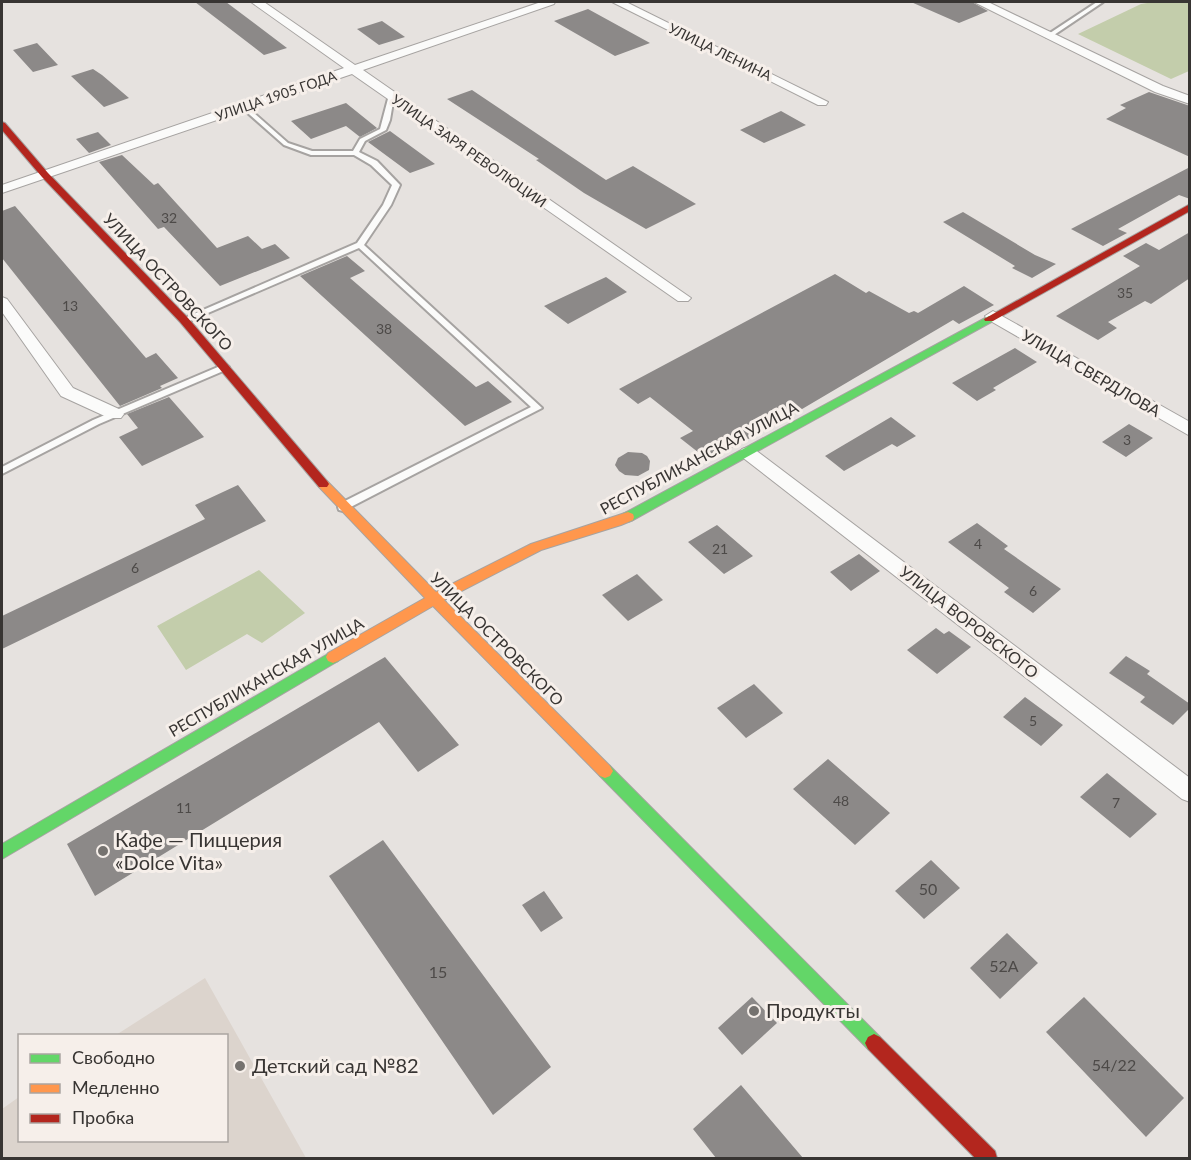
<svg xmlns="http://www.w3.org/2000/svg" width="1191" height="1160" font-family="Lato,sans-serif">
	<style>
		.built { fill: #dcd4cd }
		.green { fill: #c3cdab }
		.building { fill: #8c8988 }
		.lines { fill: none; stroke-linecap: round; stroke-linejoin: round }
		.lane-casing { stroke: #a6a3a1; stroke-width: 4 }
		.street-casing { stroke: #a6a3a1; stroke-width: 2 }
		.fast-casing { stroke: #a6a3a1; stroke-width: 2 }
		.slow-casing { stroke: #a6a3a1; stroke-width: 2 }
		.jam-casing { stroke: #a6a3a1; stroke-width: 2 }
		.lane { fill: #fbfbfa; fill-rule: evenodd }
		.street { fill: #fbfbfa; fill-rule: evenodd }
		.fast { fill: #63d668; fill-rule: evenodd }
		.slow { fill: #ff974d; fill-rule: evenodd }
		.jam { fill: #b3261e; fill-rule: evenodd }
		.poi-dot { fill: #75726f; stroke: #f6efea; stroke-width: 2 }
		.labels { text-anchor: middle; stroke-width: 6; stroke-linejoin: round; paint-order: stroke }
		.far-street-label { font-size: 14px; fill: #383533; stroke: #f6efea }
		.number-label { font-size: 14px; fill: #4d4a48 }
		.street-label { font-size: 16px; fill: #383533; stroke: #f6efea }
		.near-number-label { font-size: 16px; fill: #4d4a48 }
		.near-poi-label { font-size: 20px; fill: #383533; stroke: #f6efea; text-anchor: start }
	</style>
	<rect width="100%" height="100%" fill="#e6e2df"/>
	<path class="built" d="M205 978 306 1158H2V1109L19 1097 20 1140H226V1036L116 1035Z"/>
	<path class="green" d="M1153 2H1189V71L1171 79 1078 34 1141 4Z
		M259 570 305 613 262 643 247 634 186 670 157 626Z"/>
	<path class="building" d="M195 2H226L287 48 264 55Z
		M911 2H972L988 11 959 23Z
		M588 9 650 43 615 56 554 21Z
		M382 21 405 37 379 45 357 29Z
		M37 43 58 65 33 72 13 50Z
		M93 69 102 75 129 98 104 107 71 76Z
		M472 90 606 180 633 166 696 204 646 229 584 193 536 160 539 159 447 99Z
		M1149 92 1190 106V157L1106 119 1126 108 1120 105Z
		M346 103 377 128 360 137 346 126 311 139 291 121Z
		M781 111 806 125 764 143 740 130Z
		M390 131 435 164 410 173 368 142Z
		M98 132 111 145 89 153 76 139Z
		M122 155 154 185 158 183 217 248 248 236 262 249 275 244 290 258 220 286 164 227 158 229 99 162Z
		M1190 167V199L1179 195 1118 229 1127 233 1103 246 1071 229Z
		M15 206 146 358 156 353 178 378 160 386 162 388 120 406 2 258V211Z
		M963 212 1035 255 1056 264 1032 278 1012 268 1015 266 943 222Z
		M1190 232V278L1151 304 1145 301 1108 322 1117 328 1098 340 1056 316 1140 266 1123 256 1146 243 1159 250Z
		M347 256 365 271 350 278 476 387 488 381 512 402 465 426 300 276Z
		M835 274 866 293 869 291 909 313 914 311 918 313 964 286 994 305 959 324 953 320 775 425 708 460 680 438 693 431 650 397 638 404 619 389Z
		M606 277 627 292 568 324 544 306Z
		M1015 348 1037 362 993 388 996 390 977 401 952 383Z
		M169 397 204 437 142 466 119 437 138 428 127 414Z
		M891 417 916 436 897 447 892 444 844 471 825 456Z
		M1129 424 1153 438 1126 457 1102 442Z
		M628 452 642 453 647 456 650 461 649 470 638 476 625 475 619 471 615 465 618 458Z
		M238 485 266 521 2 649V616L205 519 195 505Z
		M977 523 1008 546 1004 549 1061 589 1033 613 1004 592 1009 588 948 542Z
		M717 525 753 556 724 574 688 542Z
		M859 554 880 571 851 591 830 572Z
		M637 574 663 600 628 621 602 595Z
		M936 628 944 634 949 631 971 647 937 674 907 650Z
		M1126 656 1150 671 1147 674 1190 704V708L1173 725 1140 702 1145 697 1109 673Z
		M385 657 459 745 418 772 379 722 95 896 67 844Z
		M754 684 783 713 746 738 717 708Z
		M1025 697 1063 725 1041 746 1003 717Z
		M828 759 890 813 855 845 793 789Z
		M1107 773 1157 814 1130 838 1080 797Z
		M383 840 551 1067 493 1115 329 876Z
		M931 860 960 888 924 919 895 891Z
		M544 891 563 918 541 932 522 905Z
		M1007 933 1038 963 1000 999 970 968Z
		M752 997 777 1023 742 1055 718 1028Z
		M1084 997 1184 1098 1146 1137 1046 1032Z
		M741 1085 803 1158H716L693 1129Z"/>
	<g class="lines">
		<defs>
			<path id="lane" d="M1097 2H1103L1051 37H1047V35Z
				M389 95 394 96 390 120 386 130 365 141 359 152 377 161 400 185 391 205 364 245 542 408 343 511 339 510 338 507 339 504 531 407 359 248 187 322 184 323 180 320 357 243 383 205 392 185 371 165 354 155H311L284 145 242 108V106H246L288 143 312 151H353L360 139 380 129Z
				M225 364 229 367 228 369 99 424 2 474V467L93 420Z"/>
			<path id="street" d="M251 2H264L355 65 541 2H555L554 4 363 70 691 298 688 301H678L352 74 2 193V185L344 68Z
				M612 2H626L828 102 826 105H818Z
				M974 2H988L1163 86 1190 96V104L1155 92Z
				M2 297 7 299 73 388 121 410 124 414 121 418H109L61 396 2 312Z
				M993 311 1190 422V436L987 319 985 316Z
				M748 447 754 449 1190 778V802L1182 799 742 457 739 453 742 449Z"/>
			<path id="fast" d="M989 316 993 317V321L633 520 628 522 622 517 623 514Z
				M333 651 338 653 340 657 338 661 2 859V844Z
				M605 764 610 766 880 1037 883 1043 880 1049 874 1052 868 1049 600 776 597 771 600 766Z"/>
			<path id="slow" d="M323 480 327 481 436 592 531 544 628 512 633 514 634 517 633 520 621 525 541 550 444 600 610 766 613 771 610 776 605 778 600 776 433 606 338 661 333 663 328 661 326 657 328 653 425 598 319 487 317 484Z"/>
			<path id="jam" d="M2 122 5 123 48 173 188 318 327 481 329 484 327 487H319L180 322 42 177 2 130Z
				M1190 204V211L993 321H985L984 319Z
				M874 1034 880 1037 995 1151 997 1158H975L868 1049 865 1043 868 1037Z"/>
		</defs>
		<use href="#lane" class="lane-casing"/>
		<use href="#street" class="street-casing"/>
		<use href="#fast" class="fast-casing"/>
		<use href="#slow" class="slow-casing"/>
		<use href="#jam" class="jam-casing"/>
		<use href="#lane" class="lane"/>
		<use href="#street" class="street"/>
		<use href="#fast" class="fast"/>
		<use href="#slow" class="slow"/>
		<use href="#jam" class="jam"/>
	</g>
	<g class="poi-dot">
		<circle cx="103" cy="851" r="6"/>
		<circle cx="754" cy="1011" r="6"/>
		<circle cx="240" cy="1066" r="6"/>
	</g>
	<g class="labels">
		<g class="far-street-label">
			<text transform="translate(720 52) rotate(26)" y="5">УЛИЦА ЛЕНИНА</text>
			<text transform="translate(276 96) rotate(-19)" y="5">УЛИЦА 1905 ГОДА</text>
			<text transform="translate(469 151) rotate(35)" y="5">УЛИЦА ЗАРЯ РЕВОЛЮЦИИ</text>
		</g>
		<g class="number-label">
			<text x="169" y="223">32</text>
			<text x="1125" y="298">35</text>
			<text x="70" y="311">13</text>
			<text x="384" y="334">38</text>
			<text x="1127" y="445">3</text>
			<text x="978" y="549">4</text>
			<text x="720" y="554">21</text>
			<text x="135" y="573">6</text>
			<text x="1033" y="596">6</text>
			<text x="1033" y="726">5</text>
			<text x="841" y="806">48</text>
			<text x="1116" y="808">7</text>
			<text x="184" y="813">11</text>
		</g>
		<g class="street-label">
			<text transform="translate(168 282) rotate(47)" y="6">УЛИЦА ОСТРОВСКОГО</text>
			<text transform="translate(1091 373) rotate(30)" y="6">УЛИЦА СВЕРДЛОВА</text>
			<text transform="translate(699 458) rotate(-28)" y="6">РЕСПУБЛИКАНСКАЯ УЛИЦА</text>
			<text transform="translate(969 622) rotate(38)" y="6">УЛИЦА ВОРОВСКОГО</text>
			<text transform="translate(497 639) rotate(45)" y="6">УЛИЦА ОСТРОВСКОГО</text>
			<text transform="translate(266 677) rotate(-30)" y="6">РЕСПУБЛИКАНСКАЯ УЛИЦА</text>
		</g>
		<g class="near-number-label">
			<text x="928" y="895">50</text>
			<text x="1004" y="972">52А</text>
			<text x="438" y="978">15</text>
			<text x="1114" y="1071">54/22</text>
		</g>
		<g class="near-poi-label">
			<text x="115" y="847">Кафе — Пиццерия<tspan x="115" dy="23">«Dolce Vita»</tspan></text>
			<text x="766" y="1018">Продукты</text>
			<text x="252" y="1073">Детский сад №82</text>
		</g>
	</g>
	<rect width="1191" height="1160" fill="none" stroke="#383533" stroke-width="6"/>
	<rect x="18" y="1034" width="210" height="108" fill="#f6efea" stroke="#aaa5a1" stroke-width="1.5"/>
	<rect x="30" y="1054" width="30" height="9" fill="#63d668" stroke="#aaa5a1" stroke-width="1.5"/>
	<text x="72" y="1064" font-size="18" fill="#383533">Свободно</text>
	<rect x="30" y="1084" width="30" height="9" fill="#ff974d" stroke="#aaa5a1" stroke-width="1.5"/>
	<text x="72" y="1094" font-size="18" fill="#383533">Медленно</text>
	<rect x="30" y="1114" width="30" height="9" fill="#b3261e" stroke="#aaa5a1" stroke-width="1.5"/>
	<text x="72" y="1124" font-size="18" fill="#383533">Пробка</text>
</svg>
